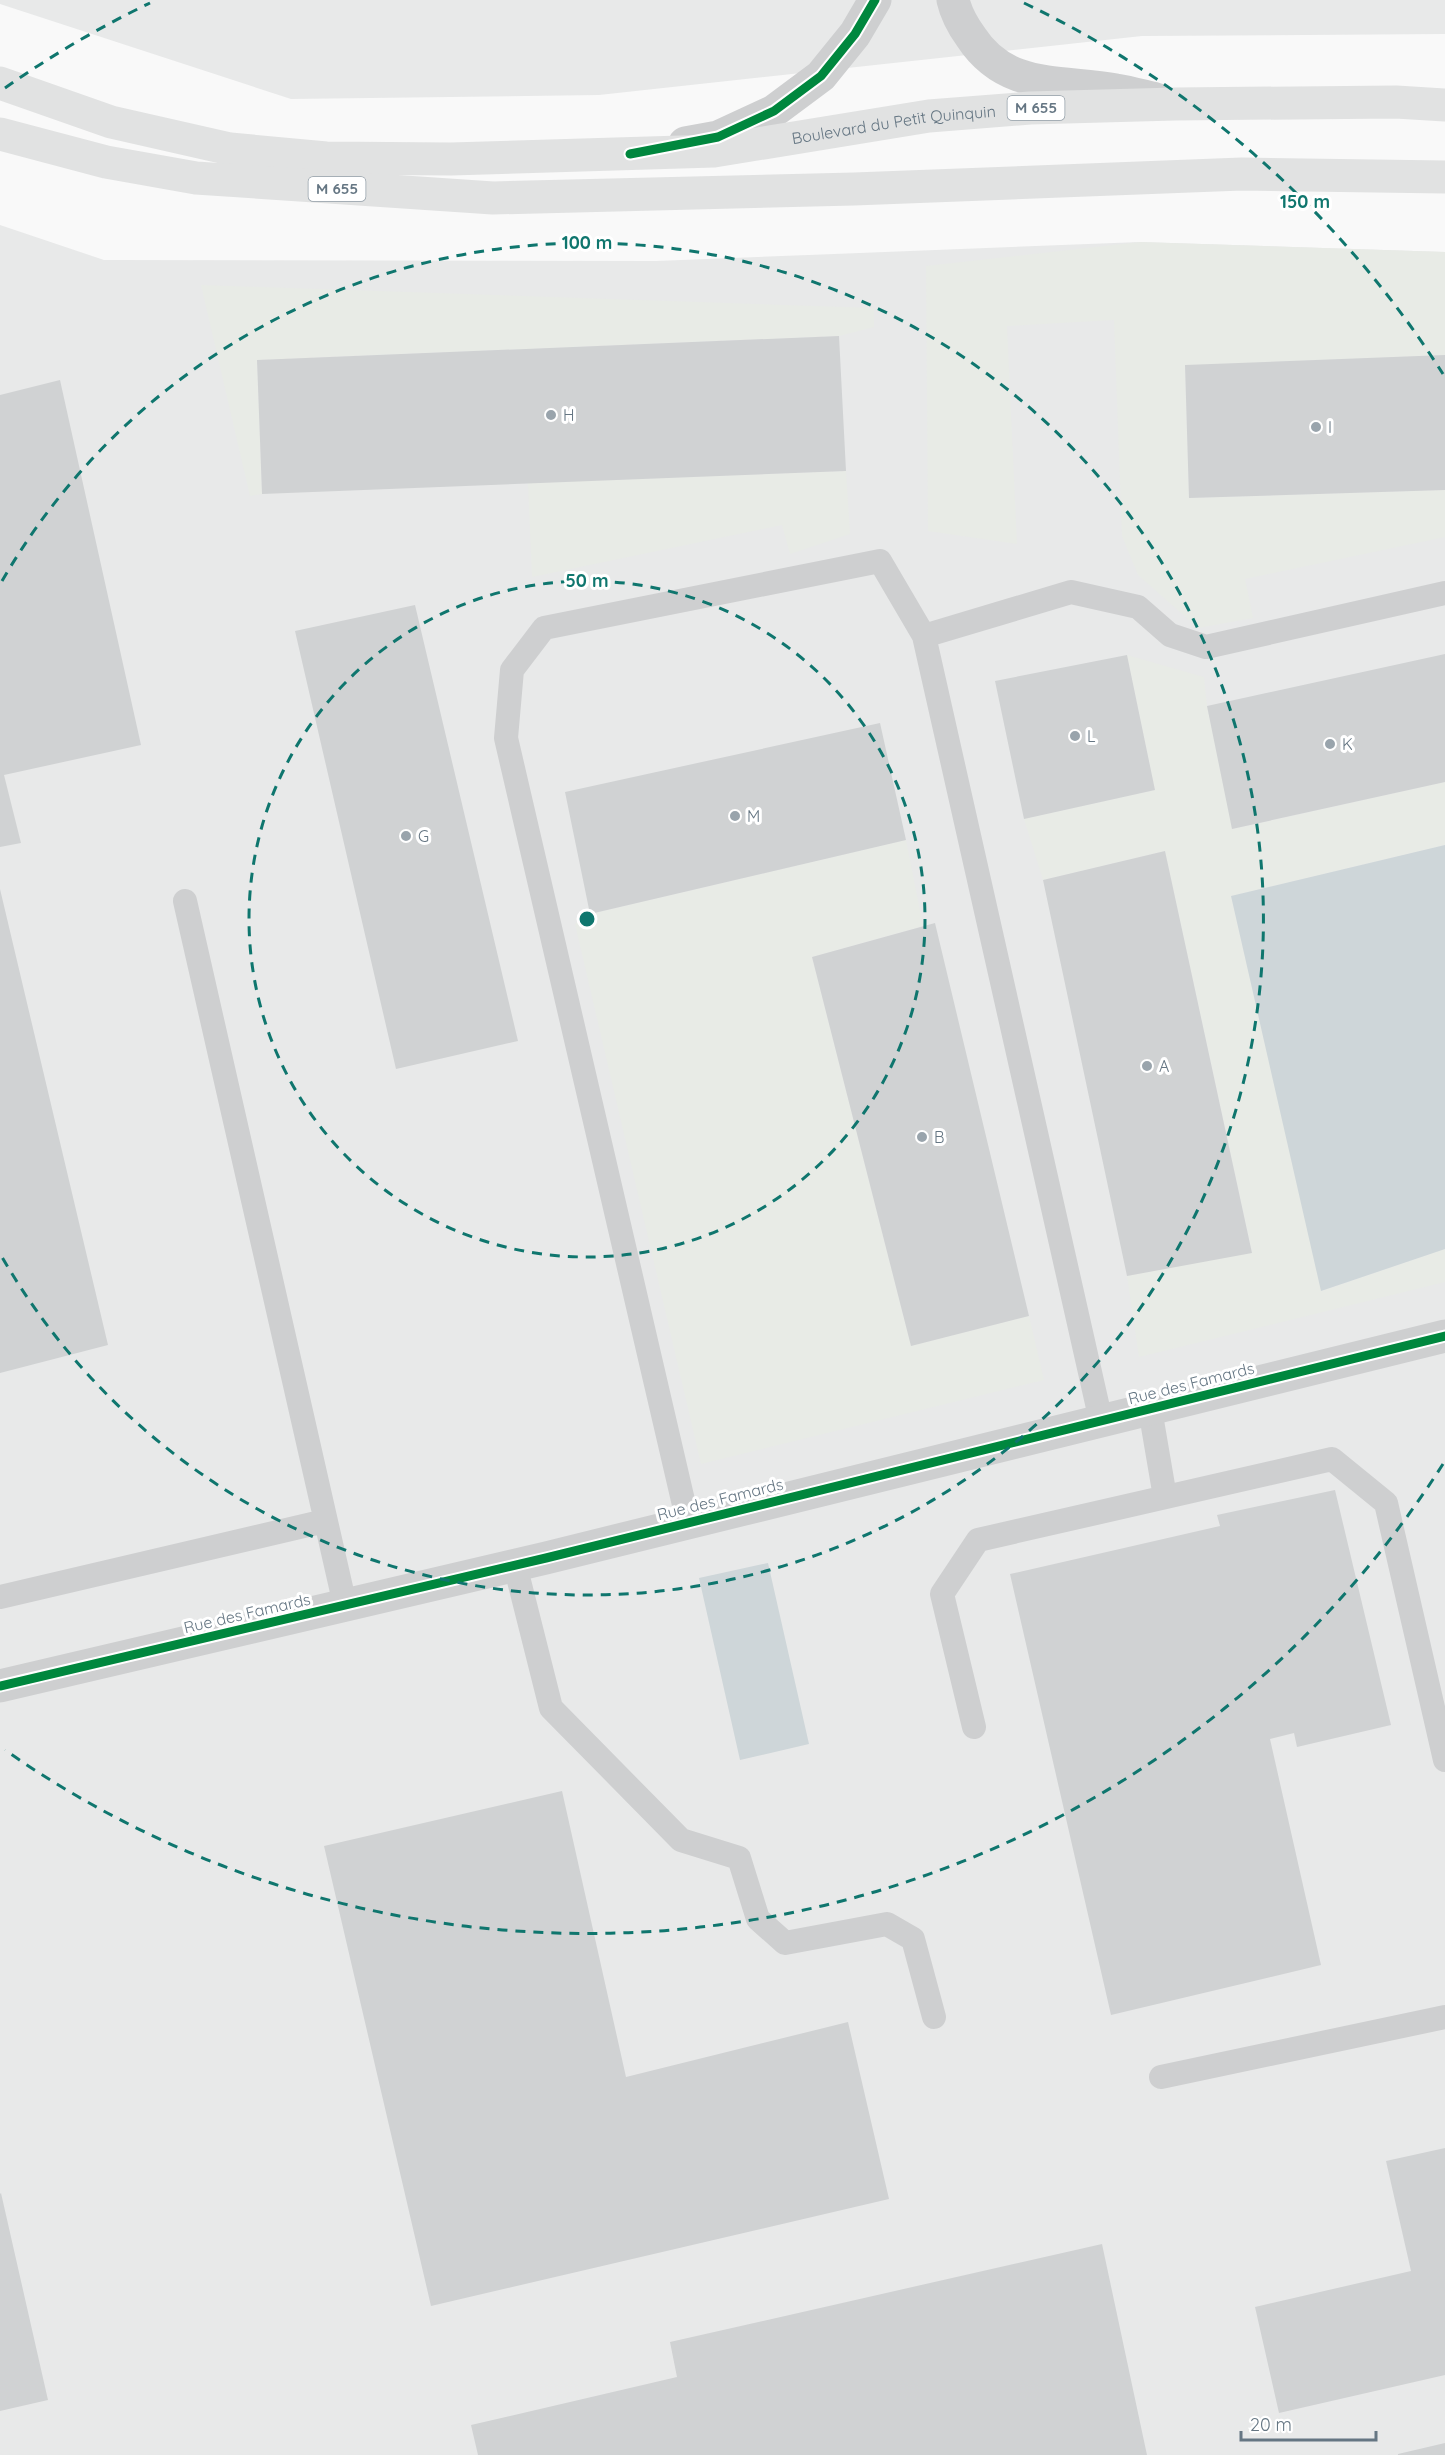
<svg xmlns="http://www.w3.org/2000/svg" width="1445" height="2455" font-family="Quicksand,sans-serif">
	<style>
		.built { fill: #e8e9e9 }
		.green { fill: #e8ebe6 }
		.water { fill: #ced6d9 }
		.building { fill: #d0d2d3 }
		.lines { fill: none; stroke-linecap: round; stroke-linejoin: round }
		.service { stroke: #cecfd0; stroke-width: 24 }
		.minor { stroke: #cecfd0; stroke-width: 33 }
		.primary { stroke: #e1e2e2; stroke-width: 33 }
		.cycleway-casing { stroke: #fff; stroke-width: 13 }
		.cycleway { stroke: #00873e; stroke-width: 9 }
		.ring { fill: none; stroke: #0f766e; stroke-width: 3; stroke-dasharray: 10 8 }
		.poi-dot { fill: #99a4ac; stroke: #fff; stroke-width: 2 }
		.labels { text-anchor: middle; stroke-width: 6; stroke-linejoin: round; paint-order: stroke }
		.shield { fill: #fff; stroke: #939fa8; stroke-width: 1.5 }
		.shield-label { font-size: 15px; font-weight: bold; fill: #657683 }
		.street-label { font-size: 16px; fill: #657683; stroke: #fff }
		.poi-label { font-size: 16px; fill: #657683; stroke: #fff; text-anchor: start }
		.centre { fill: #0f766e; stroke: #fff; stroke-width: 3 }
		.ring-label { font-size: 18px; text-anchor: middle; font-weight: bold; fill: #0f766e; stroke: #fff; stroke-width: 6; stroke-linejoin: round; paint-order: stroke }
	</style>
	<rect width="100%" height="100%" fill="#f9f9f9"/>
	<path class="built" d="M0 0H1445V34L1142 36 599 95 291 99 0 4Z
		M0 225 104 260 656 261 1140 242 1445 252V2455H0Z"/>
	<path class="green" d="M1140 242 1445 252V355L1185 366 1189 498 1445 490V537L1245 579 1253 618 1198 628 1138 575 1122 536 1114 320 1007 326 1017 544 928 531 926 266Z
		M201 285 874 308V327L839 336 257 360 262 494 250 496Z
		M846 471 850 534 790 554 782 525 532 577 528 483Z
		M1127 655 1204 677 1207 706 1233 829 1445 782V845L1231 896 1322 1291 1445 1249V1282L1139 1357 1127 1276 1252 1252 1165 851 1043 880 1024 819 1155 790Z
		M906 840 923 926 812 957 911 1346 1029 1316 1044 1380 701 1464 575 924 591 914Z"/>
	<path class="water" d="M1445 845V1249L1321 1291 1231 896Z
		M768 1563 809 1744 740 1760 699 1578Z"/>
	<path class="building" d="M839 336 846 471 262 494 257 360Z
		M1445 355V490L1189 498 1185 365Z
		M60 380 141 745 4 775 21 843 0 847V395Z
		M415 605 518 1041 396 1069 295 631Z
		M1445 654V782L1232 829 1207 706Z
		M1127 655 1155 790 1024 819 995 681Z
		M880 723 906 840 590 914 565 792Z
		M1165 851 1252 1253 1127 1276 1043 880Z
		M0 889 108 1345 0 1373Z
		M935 923 1029 1316 911 1346 812 957Z
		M1335 1490 1391 1725 1297 1747 1294 1733 1270 1739 1321 1965 1111 2015 1010 1574 1220 1526 1217 1515Z
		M562 1791 626 2077 848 2022 889 2199 431 2306 324 1846Z
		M1445 2148V2375L1279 2413 1255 2307 1411 2271 1386 2161Z
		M1 2193 48 2400 0 2411V2194Z
		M1102 2244 1147 2455H478L471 2425 677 2377 670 2342Z
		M1445 2443V2455H1398V2454Z"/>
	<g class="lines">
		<path class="service" d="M185 901 345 1605
			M1150 1409 1165 1497
			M1101 1421 924 636 1071 592 1138 607 1170 635 1206 647 1445 593
			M688 1522 506 738 512 670 544 628 880 561 924 636
			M515 1565 551 1708 681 1840 739 1858 758 1919 785 1943 887 1924 913 1939 934 2017
			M0 1597 325 1521
			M974 1727 942 1594 978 1540 1332 1459 1386 1503 1445 1760
			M1161 2077 1445 2017"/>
		<path class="minor" d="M953 0C956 13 963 26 971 37 1006 91 1061 80 1116 90 1129 92 1143 96 1156 99
			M685 143 718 137 774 111 821 76 855 34 875 0
			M0 1686 546 1558 1445 1336"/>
		<g class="primary">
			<path id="s1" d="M0 83 111 122 230 149 326 158 451 159 714 151 929 116 1030 108 1175 104 1396 102 1445 105"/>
			<path d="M0 134 106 162 196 178 493 198 854 189 1242 174 1445 177"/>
		</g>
		<defs>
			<path id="cycleway" d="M630 154 718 137 774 111 821 76 855 34 875 0
				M0 1686 546 1558 1445 1336"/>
		</defs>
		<use href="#cycleway" class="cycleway-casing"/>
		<use href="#cycleway" class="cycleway"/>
	</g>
	<g class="ring">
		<circle cx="587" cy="919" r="338"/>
		<path d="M2 581A676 676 0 1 1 2 1257"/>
		<path d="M1443 1464A1015 1015 0 0 1 5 1750M5 88A1015 1015 0 0 1 150 3M1024 3A1015 1015 0 0 1 1443 374"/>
	</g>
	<g class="poi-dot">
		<circle cx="551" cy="415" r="6"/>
		<circle cx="1316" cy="427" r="6"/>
		<circle cx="1075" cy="736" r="6"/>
		<circle cx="1330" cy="744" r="6"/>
		<circle cx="735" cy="816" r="6"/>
		<circle cx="406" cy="836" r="6"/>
		<circle cx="1147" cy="1066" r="6"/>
		<circle cx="922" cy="1137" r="6"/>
	</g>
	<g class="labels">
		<g class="shield">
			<rect x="1007.5" y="96" width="57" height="24" rx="4.5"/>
			<rect x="308.5" y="177" width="57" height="24" rx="4.5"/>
		</g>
		<g class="shield-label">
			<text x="1036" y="113">M 655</text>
			<text x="337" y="194">M 655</text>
		</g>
		<g class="street-label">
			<text dy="6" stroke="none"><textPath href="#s1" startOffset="906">Boulevard du Petit Quinquin</textPath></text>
			<text transform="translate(1191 1383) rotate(-14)" y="6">Rue des Famards</text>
			<text transform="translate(720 1499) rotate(-14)" y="6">Rue des Famards</text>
			<text transform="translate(247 1613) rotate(-13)" y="6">Rue des Famards</text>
		</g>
		<g class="poi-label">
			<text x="563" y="421">H</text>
			<text x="1328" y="433">I</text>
			<text x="1087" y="742">L</text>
			<text x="1342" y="750">K</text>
			<text x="747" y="822">M</text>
			<text x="418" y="842">G</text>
			<text x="1159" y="1072">A</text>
			<text x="934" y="1143">B</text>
		</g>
	</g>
	<circle cx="587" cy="919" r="9" class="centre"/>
	<g class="ring-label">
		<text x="1305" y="208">150 m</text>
		<text x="587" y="249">100 m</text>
		<text x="587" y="587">50 m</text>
	</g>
	<path d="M1241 2431v9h135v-9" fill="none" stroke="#657683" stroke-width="3"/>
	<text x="1250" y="2431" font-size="18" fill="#657683" stroke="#ffffff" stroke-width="4.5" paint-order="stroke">20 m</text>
</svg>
